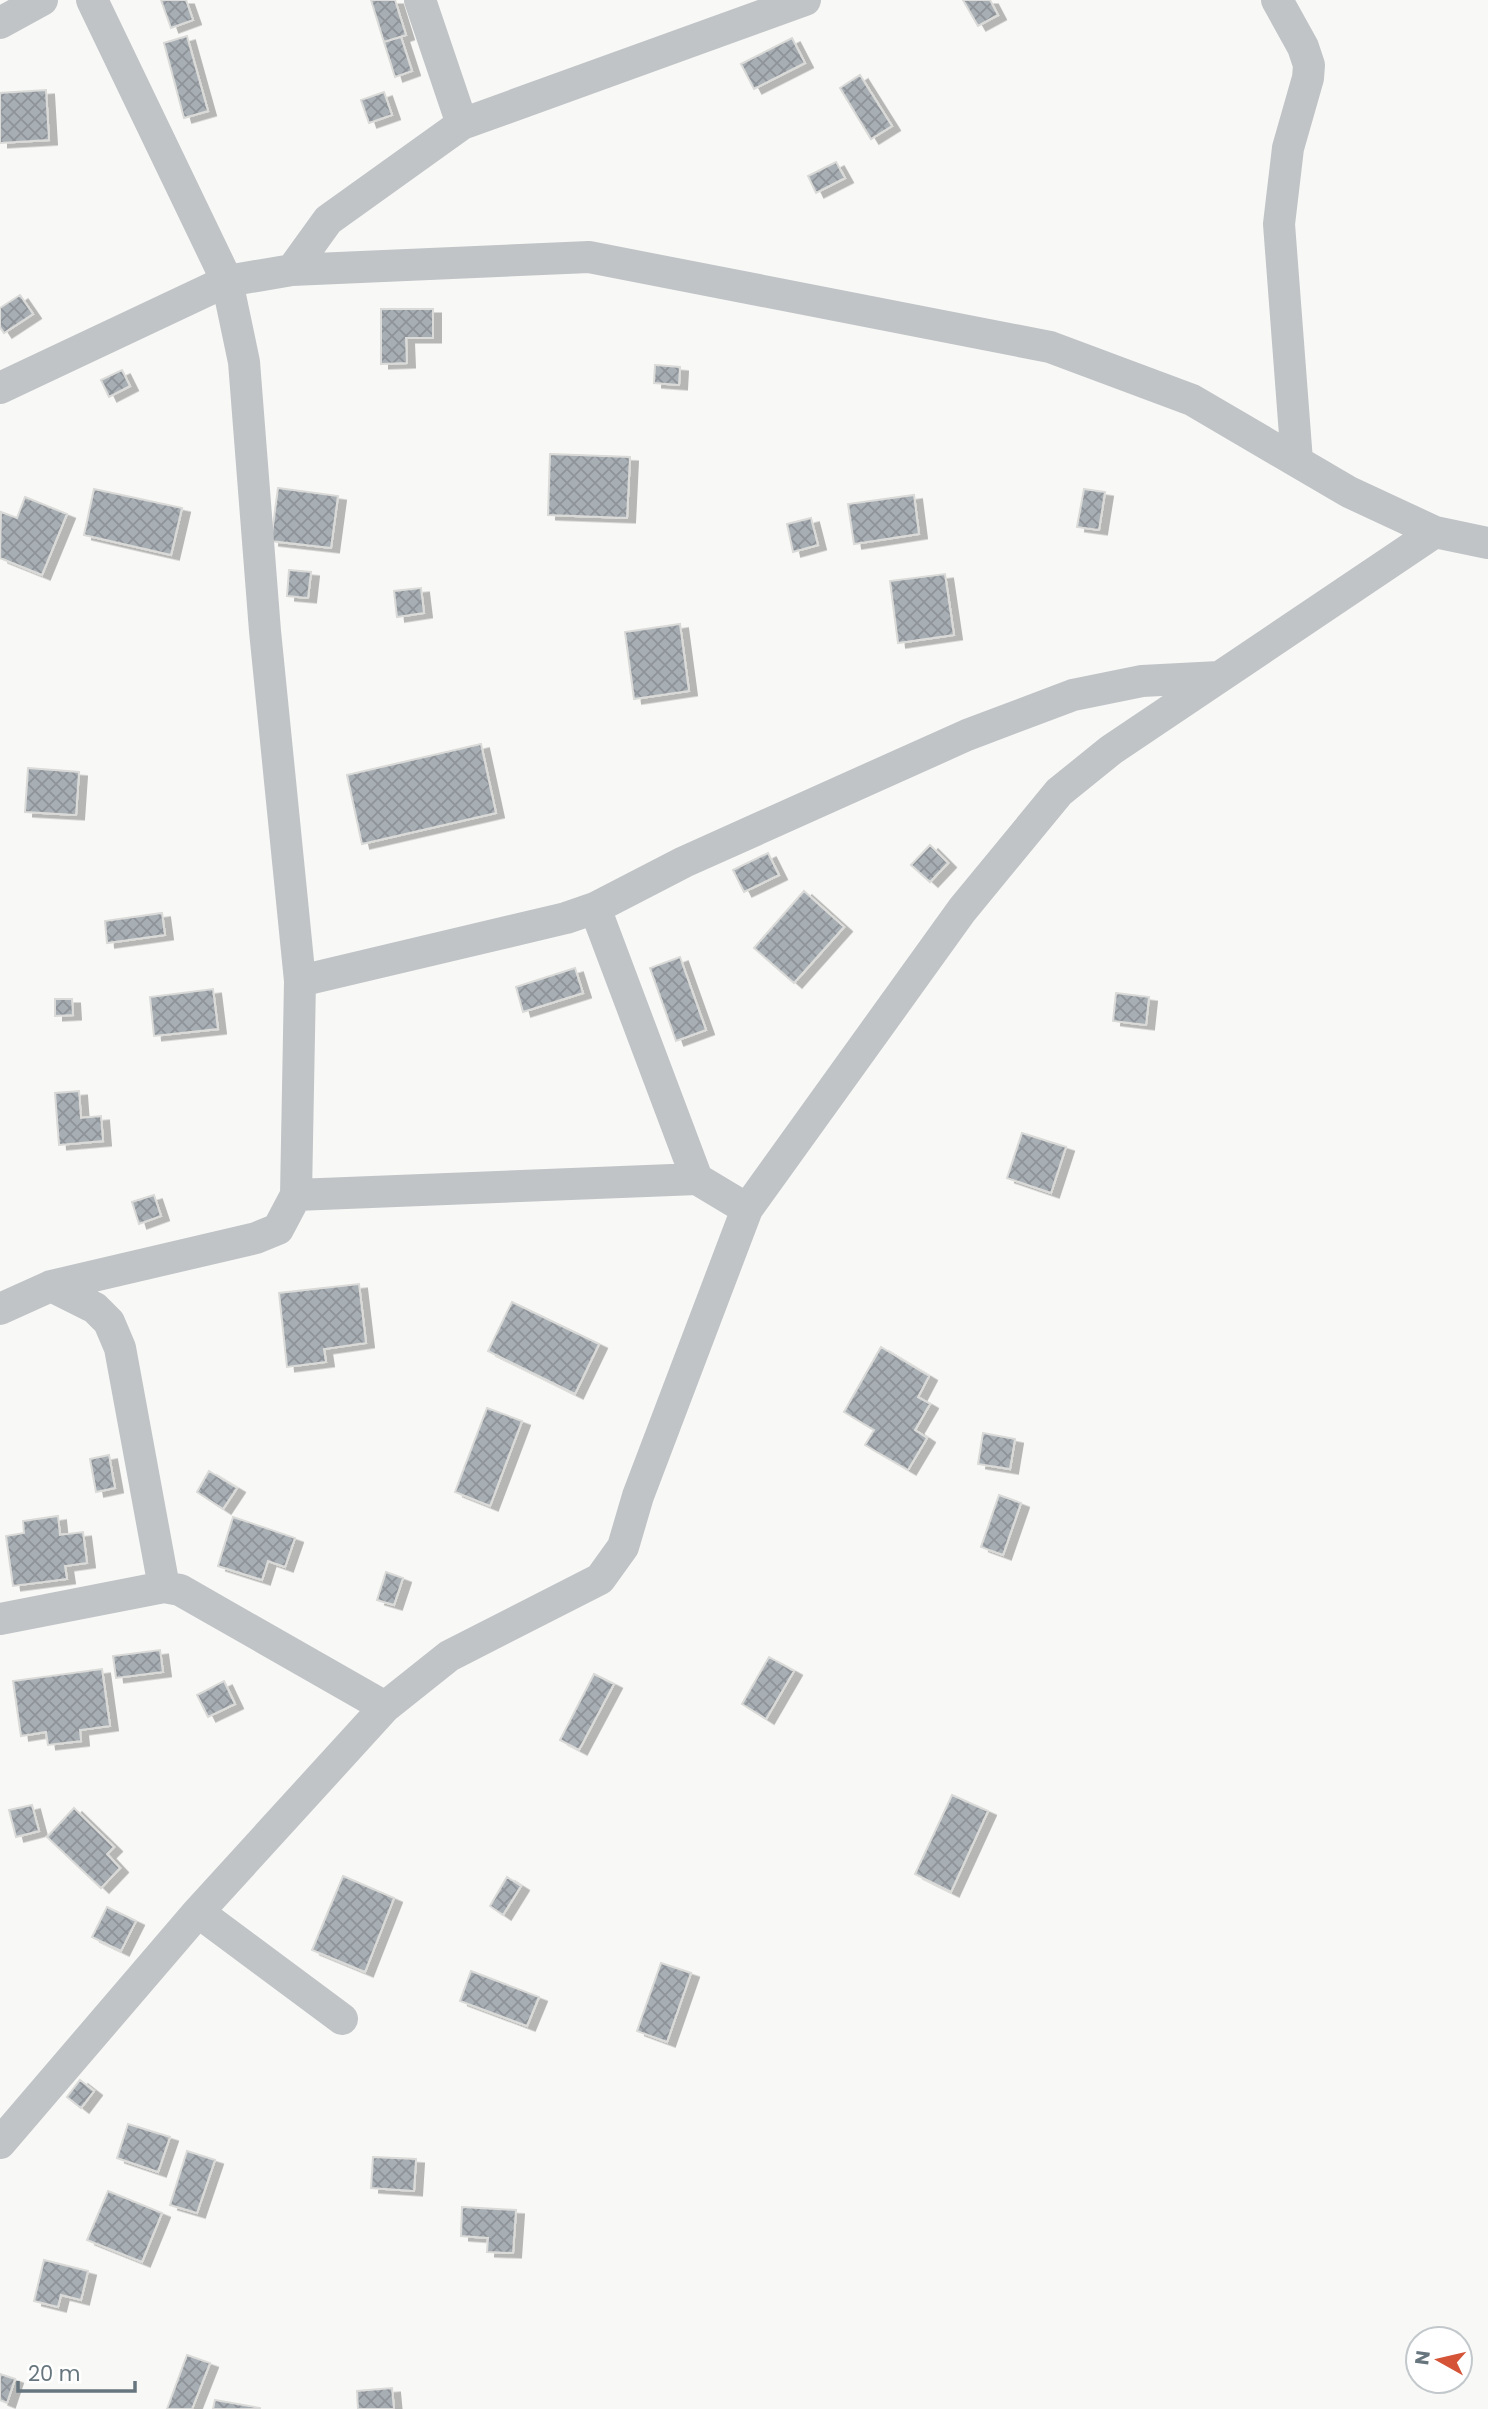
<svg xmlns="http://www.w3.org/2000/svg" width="1488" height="2409" font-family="Poppins,sans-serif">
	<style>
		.building { fill: url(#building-cross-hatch); stroke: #dadad8; stroke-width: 2; filter: url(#shadow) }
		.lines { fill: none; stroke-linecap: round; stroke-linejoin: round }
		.minor { stroke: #c0c4c7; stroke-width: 32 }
	</style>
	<defs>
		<pattern id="building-cross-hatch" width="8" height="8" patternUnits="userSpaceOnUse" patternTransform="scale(1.75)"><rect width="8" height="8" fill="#a8afb4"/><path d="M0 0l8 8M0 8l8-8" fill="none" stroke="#8d9398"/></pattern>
		<filter id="shadow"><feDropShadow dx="8" dy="4.5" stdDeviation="0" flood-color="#0004"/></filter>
	</defs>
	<rect width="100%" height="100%" fill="#f8f8f6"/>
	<path class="building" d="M161 0H186L193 20 171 28Z
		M371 0H395L406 35 384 42Z
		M963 0H990L998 15 978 26Z
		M187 36 208 111 184 118 164 43Z
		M401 37 412 71 395 77 384 42Z
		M792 38 805 63 754 89 741 64Z
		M860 75 892 126 871 139 840 88Z
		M46 90 49 140 0 143V93Z
		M384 92 392 115 369 123 361 100Z
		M836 162 845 178 816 193 808 176Z
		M20 295 33 314 4 333 0 327V308Z
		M381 309H433V338H406L407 363 381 364Z
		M655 365 680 367 679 385 654 383Z
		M122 370 130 386 109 397 101 380Z
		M550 454 630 457 627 518 548 515Z
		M278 488 338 496 331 548 271 541Z
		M94 489 182 508 171 555 84 535Z
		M1084 489 1105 492 1099 530 1077 527Z
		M914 495 919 534 854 544 848 504Z
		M25 497 67 514 42 575 0 558 1 512 17 518Z
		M811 518 818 545 793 552 787 524Z
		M289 570 311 572 308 598 287 596Z
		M945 574 954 635 898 643 890 581Z
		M421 588 424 613 397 617 394 591Z
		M680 624 689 691 634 699 625 632Z
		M481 744 496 813 362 844 347 775Z
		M28 768 79 772 76 815 25 812Z
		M930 845 948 863 930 882 911 865Z
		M768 853 779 875 744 892 733 870Z
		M804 891 844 927 794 983 754 948Z
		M162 913 165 935 107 943 105 921Z
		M680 957 706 1030 676 1041 650 968Z
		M575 968 583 993 523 1012 516 987Z
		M213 989 218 1029 154 1036 150 997Z
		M1116 993 1149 997 1146 1025 1113 1021Z
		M55 999H72L73 1015 55 1016Z
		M79 1091 81 1118 101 1116 103 1141 59 1145 55 1093Z
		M1022 1133 1066 1147 1051 1193 1007 1178Z
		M154 1195 161 1216 139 1224 132 1202Z
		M359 1284 366 1343 324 1349 326 1362 287 1367 279 1293Z
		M512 1302 599 1344 575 1394 488 1351Z
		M881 1347 929 1376 918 1397 930 1404 915 1430 927 1438 908 1470 865 1445 874 1430 844 1412Z
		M487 1408 522 1421 490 1506 455 1492Z
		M983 1433 1015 1439 1010 1469 978 1464Z
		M109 1455 115 1488 96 1492 90 1459Z
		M209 1471 237 1488 223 1509 197 1492Z
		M999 1495 1021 1503 1003 1555 981 1547Z
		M58 1516 60 1535 83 1532 87 1563 65 1566 67 1579 13 1586 6 1536 24 1533 23 1521Z
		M233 1517 295 1538 285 1567 268 1561 262 1580 218 1566Z
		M386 1572 403 1578 394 1605 377 1600Z
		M160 1650 163 1672 116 1678 113 1656Z
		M769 1657 794 1671 766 1719 742 1704Z
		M102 1669 110 1726 80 1730 81 1741 48 1745 46 1732 21 1736 13 1681Z
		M594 1674 614 1684 579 1750 560 1740Z
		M224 1681 235 1704 208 1717 197 1695Z
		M952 1795 988 1811 951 1892 915 1874Z
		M32 1805 39 1831 16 1837 9 1810Z
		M74 1808 114 1847 107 1854 120 1868 101 1888 47 1837Z
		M343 1876 394 1898 365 1972 312 1950Z
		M507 1877 521 1886 503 1915 490 1906Z
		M107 1907 136 1921 121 1951 92 1937Z
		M661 1963 691 1973 667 2042 637 2031Z
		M471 1971 539 1997 527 2026 460 2001Z
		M80 2080 94 2091 81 2108 67 2097Z
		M128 2124 170 2137 158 2172 117 2158Z
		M187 2151 215 2160 197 2213 170 2205Z
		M373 2157 416 2159 414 2191 371 2188Z
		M108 2191 162 2213 142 2262 87 2240Z
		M462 2207 516 2210 513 2253 487 2252 488 2238 461 2236Z
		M44 2260 88 2271 81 2300 61 2295 58 2307 34 2301Z
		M187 2355 210 2363 192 2409H167Z
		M0 2374 15 2379 7 2403 0 2400Z
		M392 2388 394 2409H358L357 2391Z
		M215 2400 260 2408V2409H213Z"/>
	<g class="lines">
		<path class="minor" d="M420 0 462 124
			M1277 0 1303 47 1309 65 1308 78 1288 148 1279 224 1297 461
			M0 23 42 0
			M292 270 328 220 462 124 805 0
			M0 388 227 281 292 270 589 257 1050 347 1192 400 1349 492 1435 532 1488 543
			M595 908 697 1179
			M300 981 566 918 595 908 684 862 967 735 1073 695 1142 681 1219 677
			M296 1195 697 1179 747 1209
			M51 1286 95 1308 109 1322 120 1348 164 1587
			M0 1309 51 1286 256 1238 278 1229 296 1195 300 981 265 631 244 362 227 281 92 0
			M0 1619 164 1587 180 1590 385 1707
			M198 1912 342 2019
			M0 2143 198 1912 385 1707 449 1656 600 1579 623 1547 638 1496 747 1209 962 910 1059 792 1111 750 1435 532"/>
	</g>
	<g transform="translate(1439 2360) rotate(278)"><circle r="33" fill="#ffffff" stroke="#c2c8cb" stroke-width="2"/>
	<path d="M0-5L12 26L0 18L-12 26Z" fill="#d55438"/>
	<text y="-10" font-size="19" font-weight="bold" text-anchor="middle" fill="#66757e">N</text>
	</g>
	<path d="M18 2381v10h117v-10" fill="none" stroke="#66757e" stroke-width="3.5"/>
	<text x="28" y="2381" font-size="21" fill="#66757e" stroke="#ffffff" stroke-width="5" paint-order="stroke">20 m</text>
</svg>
